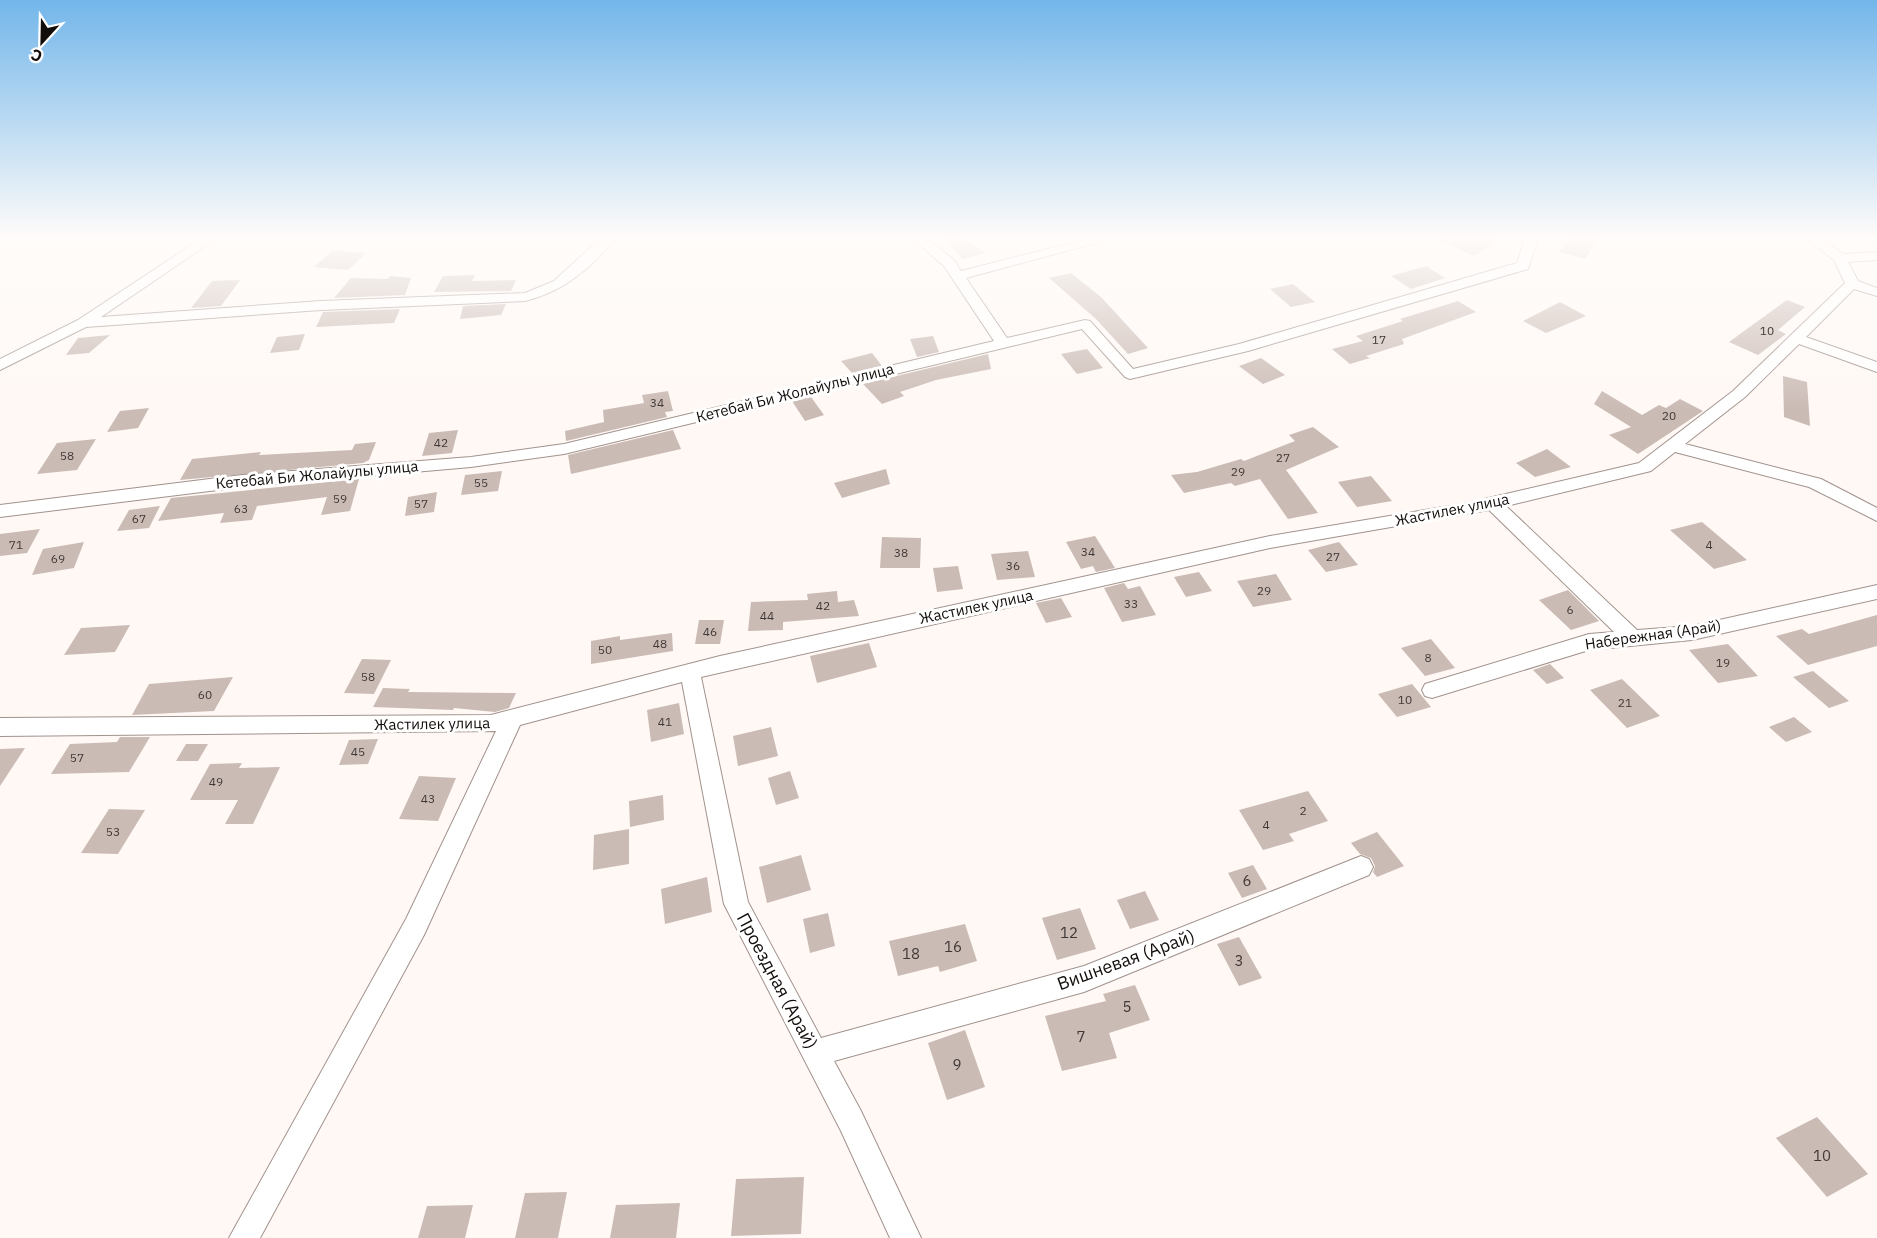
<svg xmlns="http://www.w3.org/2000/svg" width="1877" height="1238" font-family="'IBM Plex Sans',sans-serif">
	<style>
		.building { fill: #cbbbb5 }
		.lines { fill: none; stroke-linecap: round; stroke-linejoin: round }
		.minor-casing { stroke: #a1928c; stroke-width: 2 }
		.minor { fill: #fff; fill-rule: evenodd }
		.labels { text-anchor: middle; stroke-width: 6; stroke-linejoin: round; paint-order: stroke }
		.number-label { font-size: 12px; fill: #403836 }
		.street-label { font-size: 15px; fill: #120d0b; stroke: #fff }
		.near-number-label { font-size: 15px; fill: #403836 }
		.near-street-label { font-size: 18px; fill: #120d0b; stroke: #fff }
	</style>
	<rect width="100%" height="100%" fill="#fff8f5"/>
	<path class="building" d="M939 236H960L986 253 963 259Z
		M1429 236H1507L1474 256Z
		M1570 236H1600L1585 259 1559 252Z
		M333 250 366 253 348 270 314 267Z
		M1426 266 1445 278 1411 289 1391 276Z
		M1071 273 1101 297 1148 348 1128 354 1096 319 1049 278Z
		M475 275 472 281 516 280 511 291 434 292 443 276Z
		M390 276 411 278 405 295 334 298 351 278 387 279Z
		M240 280 221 306 191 308 212 281Z
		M1293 284 1315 302 1291 307 1270 289Z
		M1787 300 1805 307 1778 330 1786 334 1758 355 1729 342Z
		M1458 301 1476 312 1402 339 1404 344 1366 356 1370 358 1350 364 1332 349 1363 341 1356 336 1403 321 1400 319Z
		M1560 302 1586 316 1546 333 1523 321Z
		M506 304 501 315 460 319 463 306Z
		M400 309 394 323 316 327 323 312Z
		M305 334 299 350 270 353 277 337Z
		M110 335 89 353 66 355 78 338Z
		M933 336 939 352 917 357 910 339Z
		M1087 349 1103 368 1077 374 1061 354Z
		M872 353 882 366 852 373 841 361Z
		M988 354 991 369 936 380 900 392 904 396 882 404 863 384Z
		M1261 358 1285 375 1263 384 1239 366Z
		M1783 376 1807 382 1810 426 1784 417Z
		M668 391 673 411 665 412 667 417 566 441 565 431 604 422 603 410 644 403 642 395Z
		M1602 391 1642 415 1659 405 1666 408 1680 399 1703 411 1638 454 1609 435 1631 427 1594 404Z
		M811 397 824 415 805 421 792 401Z
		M149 408 138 428 107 432 120 411Z
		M1313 427 1339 447 1286 470 1318 513 1288 519 1260 479 1235 486 1231 483 1184 493 1171 475 1197 472 1241 459 1244 461 1295 441 1289 435Z
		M458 430 452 453 422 456 429 433Z
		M673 430 681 449 571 474 568 455Z
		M96 439 77 470 37 474 57 443Z
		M376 442 369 460 363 463 180 480 192 459 261 452 259 455 352 450 355 444Z
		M1547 449 1571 467 1535 477 1516 463Z
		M886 469 890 484 842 498 834 483Z
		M502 471 498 491 461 495 465 475Z
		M1371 476 1392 501 1357 507 1338 482Z
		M359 479 350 511 321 515 327 497 257 506 252 520 220 523 224 513 158 521 171 498Z
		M437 492 434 512 405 516 408 497Z
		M160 506 149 528 117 531 129 510Z
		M1702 522 1747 560 1714 569 1670 530Z
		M40 529 27 553 0 556V534Z
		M1095 536 1115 568 1096 572 1093 566 1081 569 1066 542Z
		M882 537 921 538 920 568H880Z
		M84 542 74 568 32 575 43 549Z
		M1339 542 1358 565 1326 572 1308 550Z
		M1028 551 1035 577 997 580 991 554Z
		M958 566 963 589 937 592 933 568Z
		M1199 572 1212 591 1186 597 1174 577Z
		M1276 574 1292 600 1253 607 1237 581Z
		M1124 583 1128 589 1140 586 1156 615 1122 622 1104 588Z
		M1568 590 1599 621 1571 630 1539 600Z
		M837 591 838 602 854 600 859 616 783 622V630L748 631 751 602 808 600 807 594Z
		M1061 598 1072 617 1046 623 1036 603Z
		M1877 615V646L1808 665 1776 636 1802 629 1809 634Z
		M699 620H724L720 644H695Z
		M130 625 115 652 64 655 81 628Z
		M672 633 673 651 591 664V641L620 636V640Z
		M1431 639 1455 668 1425 676 1401 648Z
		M869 643 877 667 817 683 810 656Z
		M1728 644 1758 676 1718 683 1689 650Z
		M362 659 391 660 374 694 344 693Z
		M1550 664 1564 678 1547 684 1533 670Z
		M1813 671 1849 701 1829 708 1793 677Z
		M233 677 214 711 132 715 149 684Z
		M1622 679 1660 716 1627 728 1590 690Z
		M1412 684 1431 707 1397 717 1378 694Z
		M383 688 410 689 408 692 516 693 509 708 495 712 454 708 453 710 373 707Z
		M679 703 684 734 651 742 647 710Z
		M1794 717 1812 732 1786 742 1769 727Z
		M771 727 778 756 738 766 733 736Z
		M120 737H150L129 772 51 774 70 744 117 742Z
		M378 739 368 764 339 765 349 740Z
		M186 744H208L198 761H176Z
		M25 748 0 786V749Z
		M242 763 239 768 280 767 253 824H225L238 800H190L210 764Z
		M790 771 799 798 776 805 768 778Z
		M419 776 456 778 438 821 399 819Z
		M1308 791 1328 821 1289 834 1294 841 1263 850 1239 810Z
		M663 795 664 820 630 827 629 801Z
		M109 809 145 810 118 854 81 853Z
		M629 829V864L593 870 594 835Z
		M1377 832 1404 866 1377 877 1373 872 1375 866 1371 858 1360 854 1351 843Z
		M801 855 811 890 767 903 759 867Z
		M1253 865 1267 889 1242 898 1228 873Z
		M707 877 712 912 665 924 661 889Z
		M1145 891 1159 920 1130 929 1117 900Z
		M1080 908 1096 949 1057 960 1042 918Z
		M828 913 835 946 810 953 803 919Z
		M965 924 977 961 940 972 938 966 898 976 889 941Z
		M1239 937 1262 978 1239 986 1217 944Z
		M1135 985 1150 1020 1109 1033 1117 1058 1062 1071 1045 1016 1106 1001 1103 994Z
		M965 1030 985 1087 947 1100 928 1043Z
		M1817 1117 1868 1174 1827 1197 1776 1138Z
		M804 1177 801 1234 731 1236 736 1179Z
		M567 1192 558 1238H515L525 1193Z
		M680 1203 676 1238H610L616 1205Z
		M473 1205 465 1238H418L427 1206Z"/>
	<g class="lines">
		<defs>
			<path id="minor" d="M205 236H220L101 317 321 301 525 293 554 281 603 236H617C593 267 563 292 525 301L321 310 86 327 0 370V359L78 320Z
				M909 236H924L954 260 961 271 1099 236H1122L966 278 1007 338 1085 320 1090 321 1133 369 1239 344 1517 263 1526 236H1539L1528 269 1248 351 1130 379 1125 377 1082 329 564 454 471 467 242 487 0 517V505L242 475 471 457 564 444 994 341 944 266Z
				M1803 236H1818L1843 254 1877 252V260L1848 262 1858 281 1877 288V296L1854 289 1806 337 1877 362V372L1799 344 1745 397 1685 444 1821 479 1877 508V521L1809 487 1675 452 1651 471 1506 506 1637 630 1692 626 1877 585V599L1692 640 1589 650 1432 698 1425 696 1422 690 1425 684 1589 634 1614 632 1489 510 1270 548 701 677 748 902 821 1038 1084 966 1361 856 1369 859 1373 867 1369 875 1084 992 834 1061 861 1111 921 1238H890L841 1131 724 904 682 682 520 725 424 935 260 1238H229L406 919 496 731 0 736V718L491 715 720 656 1270 536 1467 503 1639 463 1733 391 1845 283 1834 260Z"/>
		</defs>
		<use href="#minor" class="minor-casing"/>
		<use href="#minor" class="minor"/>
	</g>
	<linearGradient id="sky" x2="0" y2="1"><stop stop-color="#73b6ea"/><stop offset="0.58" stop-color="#fffcfa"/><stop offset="1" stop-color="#fffcfa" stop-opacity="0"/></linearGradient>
	<rect width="1877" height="410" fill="url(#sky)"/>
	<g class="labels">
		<g class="number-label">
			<text x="1767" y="335">10</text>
			<text x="1379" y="344">17</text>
			<text x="657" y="407">34</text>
			<text x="1669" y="420">20</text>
			<text x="441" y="447">42</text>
			<text x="67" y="460">58</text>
			<text x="1283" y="462">27</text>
			<text x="1238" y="476">29</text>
			<text x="481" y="487">55</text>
			<text x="340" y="503">59</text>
			<text x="421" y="508">57</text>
			<text x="241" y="513">63</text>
			<text x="139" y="523">67</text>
			<text x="16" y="549">71</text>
			<text x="1709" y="549">4</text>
			<text x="1088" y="556">34</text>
			<text x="901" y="557">38</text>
			<text x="1333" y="561">27</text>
			<text x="58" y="563">69</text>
			<text x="1013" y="570">36</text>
			<text x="1264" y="595">29</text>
			<text x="1131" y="608">33</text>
			<text x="823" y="610">42</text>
			<text x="1570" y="614">6</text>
			<text x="767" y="620">44</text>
			<text x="710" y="636">46</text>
			<text x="660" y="648">48</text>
			<text x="605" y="654">50</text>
			<text x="1428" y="662">8</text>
			<text x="1723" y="667">19</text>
			<text x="368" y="681">58</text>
			<text x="205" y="699">60</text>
			<text x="1405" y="704">10</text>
			<text x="1625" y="707">21</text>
			<text x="665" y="726">41</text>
			<text x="358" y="756">45</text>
			<text x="77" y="762">57</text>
			<text x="216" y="786">49</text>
			<text x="428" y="803">43</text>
			<text x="1303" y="815">2</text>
			<text x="1266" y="829">4</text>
			<text x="113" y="836">53</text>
		</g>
		<g class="street-label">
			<text transform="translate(795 393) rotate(-14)" y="5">Кетебай Би Жолайулы улица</text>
			<text transform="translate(317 475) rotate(-5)" y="5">Кетебай Би Жолайулы улица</text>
			<text transform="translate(1452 510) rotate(-11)" y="5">Жастилек улица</text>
			<text transform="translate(976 607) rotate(-12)" y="5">Жастилек улица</text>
			<text transform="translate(1653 635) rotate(-8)" y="5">Набережная (Арай)</text>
			<text transform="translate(432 724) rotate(-1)" y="5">Жастилек улица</text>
		</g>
		<g class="near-number-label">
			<text x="1247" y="886">6</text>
			<text x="1069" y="938">12</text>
			<text x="953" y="952">16</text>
			<text x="911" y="959">18</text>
			<text x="1239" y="966">3</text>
			<text x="1127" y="1012">5</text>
			<text x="1081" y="1042">7</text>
			<text x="957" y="1070">9</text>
			<text x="1822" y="1161">10</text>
		</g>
		<g class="near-street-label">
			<text transform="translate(1126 960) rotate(-20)" y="6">Вишневая (Арай)</text>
			<text transform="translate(777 981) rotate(62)" y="6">Проездная (Арай)</text>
		</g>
	</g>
	<g transform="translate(42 42) rotate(202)" stroke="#ffffff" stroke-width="4.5" paint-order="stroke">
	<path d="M0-4.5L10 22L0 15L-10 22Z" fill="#120d0b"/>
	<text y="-9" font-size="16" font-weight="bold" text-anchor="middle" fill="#120d0b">С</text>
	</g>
</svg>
